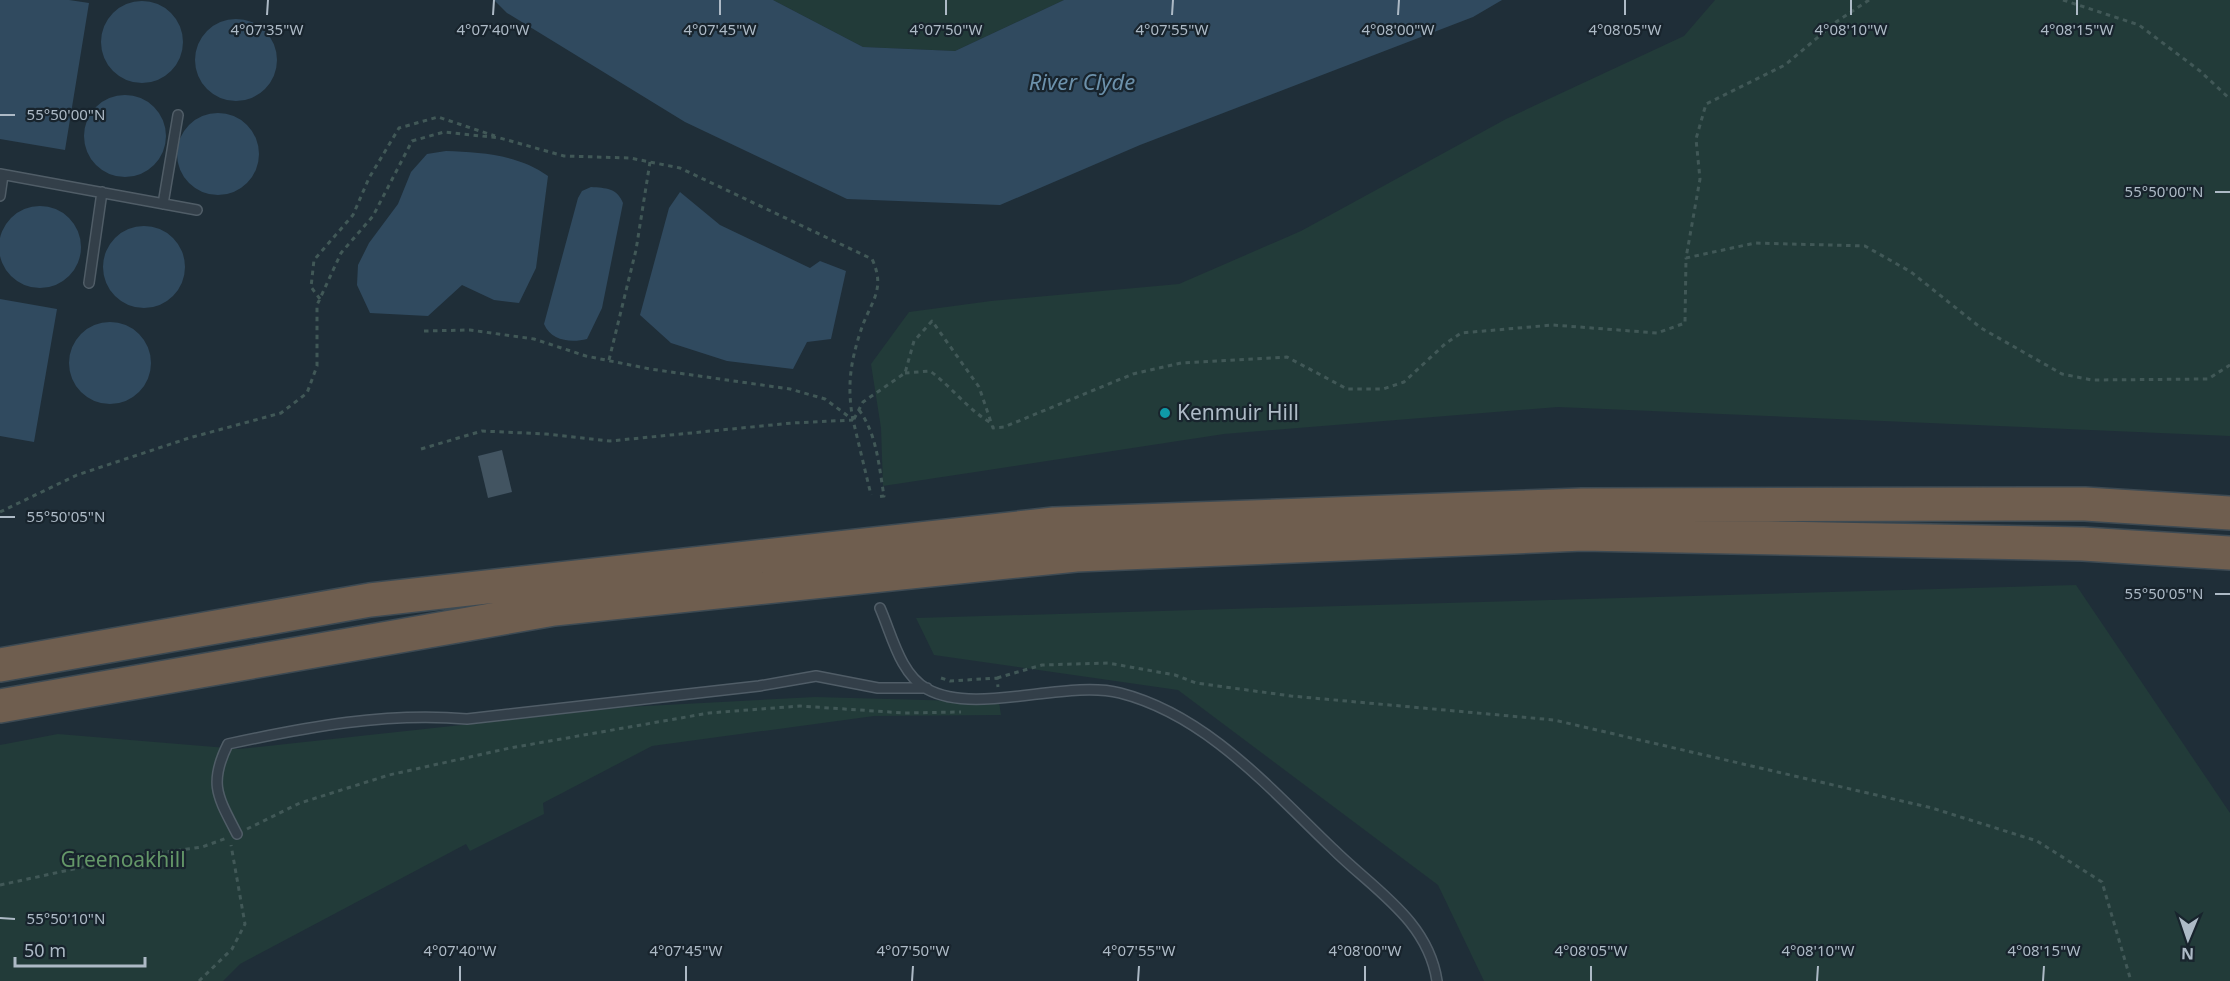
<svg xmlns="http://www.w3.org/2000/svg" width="2230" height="981" font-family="'Noto Sans',sans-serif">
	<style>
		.green { fill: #223b39 }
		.water { fill: #304a5f }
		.building { fill: #425461 }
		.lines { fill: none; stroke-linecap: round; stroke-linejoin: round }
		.lane-casing { stroke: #505d67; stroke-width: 12 }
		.highway-casing { stroke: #3d4a53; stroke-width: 36 }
		.path { stroke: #415857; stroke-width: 3; stroke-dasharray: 4.5 4.5; stroke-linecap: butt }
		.lane { stroke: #333f49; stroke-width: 9 }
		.highway { stroke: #6f5e4f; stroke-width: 33 }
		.ticks { fill: none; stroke: #adbac6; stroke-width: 2 }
		.culture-dot { fill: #0f9aa8; stroke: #18242d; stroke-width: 2 }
		.labels { text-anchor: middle; stroke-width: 4.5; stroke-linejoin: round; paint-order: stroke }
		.poi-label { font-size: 21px; fill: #adbac6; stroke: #18242d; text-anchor: start }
		.park-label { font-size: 21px; fill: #649768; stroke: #18242d }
		.water-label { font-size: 22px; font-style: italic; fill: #6c91ab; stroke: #18242d }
		.ticks-label { font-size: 15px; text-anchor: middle; fill: #adbac6; stroke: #18242d; stroke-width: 4.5; stroke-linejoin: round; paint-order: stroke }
	</style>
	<rect width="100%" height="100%" fill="#1f2e38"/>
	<path class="green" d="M773 0H1064L955 51 863 47Z
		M1715 0H2230V436L1558 407 1224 434 883 486 881 428 871 364 909 312 991 301 1179 284 1301 231 1506 119 1684 36Z
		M2076 585 2230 813V981H1484L1438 885 1178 690 934 655 916 618Z
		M815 697 999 702 1001 715 874 716 652 746 543 803 544 814 470 851 466 844 240 964 223 981H0V745L58 734 239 749 627 707Z"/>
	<path class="water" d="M0 0H69L89 3 65 150 0 139Z
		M494 0H773L863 47 955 51 1064 0H1502L1473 17 1140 145 1000 205 847 199 685 122 507 13Z
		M101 42a41 41 0 1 1 82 0a41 41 0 1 1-82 0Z
		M195 60a41 41 0 1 1 82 0a41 41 0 1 1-82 0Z
		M84 136a41 41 0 1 1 82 0a41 41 0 1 1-82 0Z
		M177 154a41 41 0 1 1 82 0a41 41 0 1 1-82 0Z
		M446 151C481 152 519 155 548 176L536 268 519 303 494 300 462 285 428 316 370 313 357 285 358 265 369 243 398 204 411 172 427 154Z
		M591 187C606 188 617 188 623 203L602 308 587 339C571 343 551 341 544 324L578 198 582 191Z
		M680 192 720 225 810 268 820 261 846 271 831 339 807 342 793 369 727 361 671 343 640 315 669 208Z
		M-1 247a41 41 0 1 1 82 0a41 41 0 1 1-82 0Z
		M103 267a41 41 0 1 1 82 0a41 41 0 1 1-82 0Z
		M0 299 57 309 34 442 0 436Z
		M69 363a41 41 0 1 1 82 0a41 41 0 1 1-82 0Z"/>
	<path class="building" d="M502 450 512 492 488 498 478 456Z"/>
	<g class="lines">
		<defs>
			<path id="lane" d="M0 174 197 210
				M0 196 3 175
				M163 204 178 115
				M89 283 102 192
				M880 608C892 635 900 674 927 689 976 716 1066 679 1120 693 1207 715 1271 790 1333 849 1373 889 1428 920 1437 981
				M237 834C218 797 208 784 228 744 307 727 386 712 467 719L759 686 816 676 878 688H927"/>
			<path id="highway" d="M0 665 370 600 1054 524 1582 505 2085 504 2230 513
				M0 706 554 609 1076 555 1583 534 2083 544 2230 553"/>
		</defs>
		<use href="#lane" class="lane-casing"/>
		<use href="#highway" class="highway-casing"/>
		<path class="path" d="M1869 0 1836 22 1785 65 1706 104 1696 139 1700 179 1686 258 1755 243 1865 246 1911 272 1981 328 2062 374 2092 380 2208 379 2230 365
			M2063 0 2139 25 2200 71 2230 99
			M320 299 311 287 314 260 353 215 369 178 399 128 438 117 495 136
			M424 331 470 330 534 339 586 356 650 369 790 389 825 399 852 419
			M609 360 636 250 650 162
			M905 373 930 371C952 387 967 409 991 423
			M859 410C877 434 879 467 884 496L877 497
			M854 419 863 402 905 373 914 341 932 321 979 387 993 428 1004 427 1133 374 1181 363 1287 357 1347 389H1383L1404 382 1445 344 1461 333 1553 325 1657 333 1685 323 1686 258
			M421 449 482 431 546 434 610 441 792 423 853 420 871 495
			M0 512 77 475 189 438 281 413 307 393 317 366V305L341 253 373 216 412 141 444 132 500 138 564 156 630 158 680 168 872 259C887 291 869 303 860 333 850 364 847 388 853 420
			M941 678 950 681 997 678 998 687
			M997 678 1042 665 1108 663 1175 675 1196 683 1291 696 1554 720 1932 808 2037 841 2102 882 2131 981
			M247 829 300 803 389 775 510 748 709 713 800 706 904 713 961 712
			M0 885 129 857 202 847 227 838
			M199 981 232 949 245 924 231 845"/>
		<use href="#lane" class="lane"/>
		<use href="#highway" class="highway"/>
	</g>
	<path class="ticks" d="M267 15 268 0M493 15 494 0M720 15V0M946 15V0M1172 15 1173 0M1398 15 1399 0M1625 15V0M1851 15V0M2077 15V0M0 115H15M2215 192H2230M0 517H15M2215 594H2230M0 918 15 919M460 981V966M686 981V966M912 981 913 966M1138 981 1139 966M1365 981V966M1591 981V966M1817 981 1818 966M2043 981 2044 966"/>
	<circle class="culture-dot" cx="1165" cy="413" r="6"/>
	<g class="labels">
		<g class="poi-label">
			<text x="1177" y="420">Kenmuir Hill</text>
		</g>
		<g class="park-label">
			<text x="123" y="867">Greenoakhill</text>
		</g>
		<g class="water-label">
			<text x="1082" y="90">River Clyde</text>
		</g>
	</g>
	<g class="ticks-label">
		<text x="267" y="35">4°07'35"W</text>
		<text x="493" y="35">4°07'40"W</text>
		<text x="720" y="35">4°07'45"W</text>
		<text x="946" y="35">4°07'50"W</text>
		<text x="1172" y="35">4°07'55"W</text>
		<text x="1398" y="35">4°08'00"W</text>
		<text x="1625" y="35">4°08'05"W</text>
		<text x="1851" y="35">4°08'10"W</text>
		<text x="2077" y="35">4°08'15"W</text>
		<text x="66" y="120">55°50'00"N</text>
		<text x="2164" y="197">55°50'00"N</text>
		<text x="66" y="522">55°50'05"N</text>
		<text x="2164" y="599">55°50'05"N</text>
		<text x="66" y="924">55°50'10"N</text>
		<text x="460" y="956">4°07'40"W</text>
		<text x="686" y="956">4°07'45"W</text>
		<text x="913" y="956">4°07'50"W</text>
		<text x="1139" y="956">4°07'55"W</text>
		<text x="1365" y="956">4°08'00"W</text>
		<text x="1591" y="956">4°08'05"W</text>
		<text x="1818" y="956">4°08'10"W</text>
		<text x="2044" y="956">4°08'15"W</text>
	</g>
	<g transform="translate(2188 939) rotate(182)" stroke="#18242d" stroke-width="4.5" paint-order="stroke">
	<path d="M0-4.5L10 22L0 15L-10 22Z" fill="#adbac6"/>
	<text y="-9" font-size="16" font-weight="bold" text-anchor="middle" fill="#adbac6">N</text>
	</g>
	<path d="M15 957v9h130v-9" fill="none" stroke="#adbac6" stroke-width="3"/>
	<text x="24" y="957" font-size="18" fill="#adbac6" stroke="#18242d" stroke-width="4.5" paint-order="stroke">50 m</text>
</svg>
